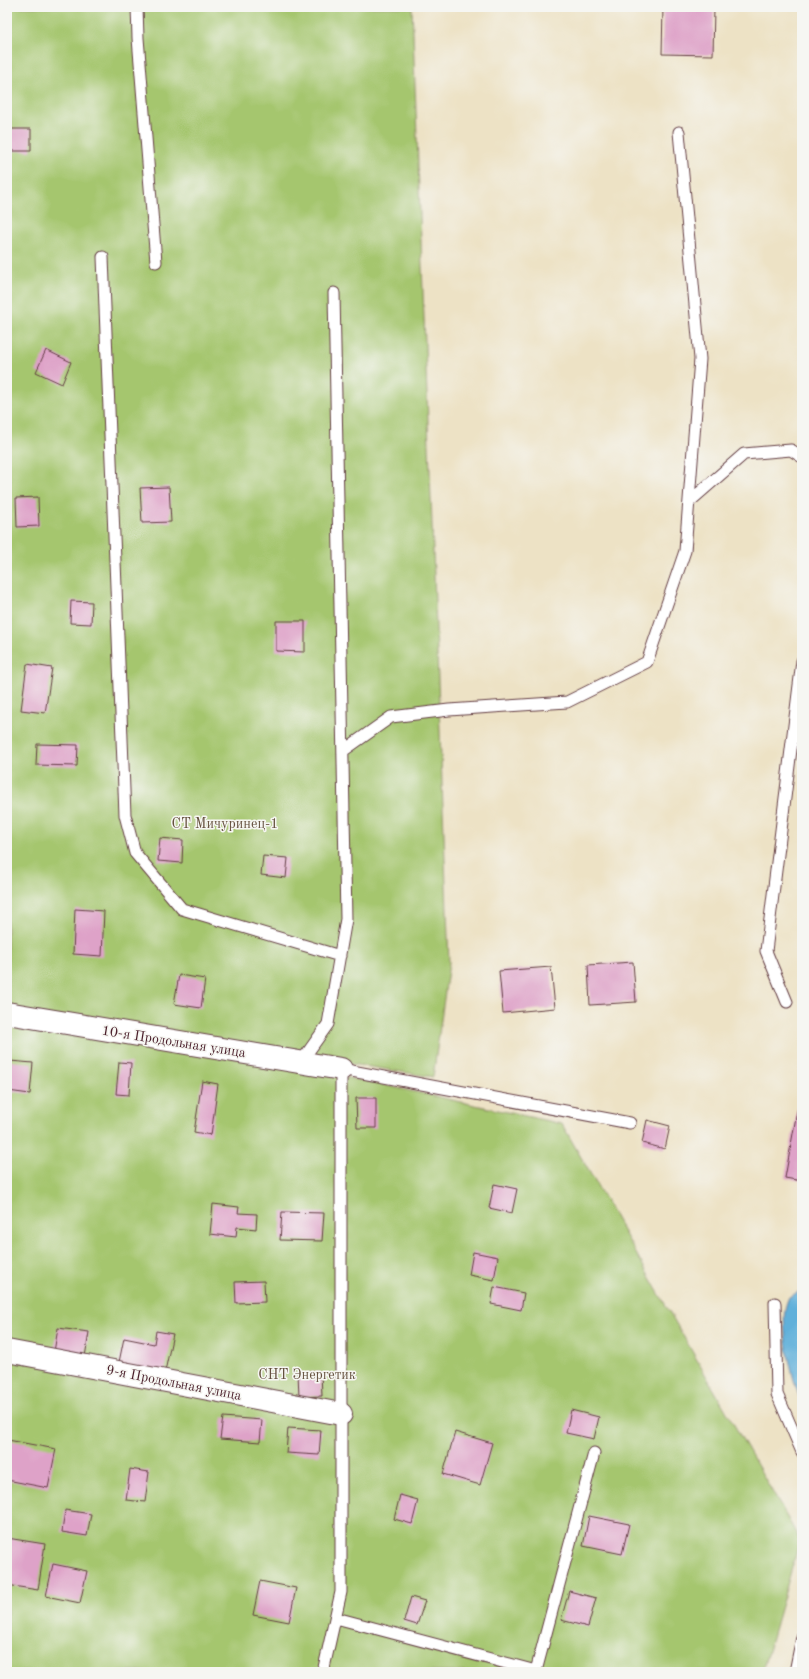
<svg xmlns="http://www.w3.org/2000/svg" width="809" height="1679" font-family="'Old Standard TT',serif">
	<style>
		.green { fill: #a5c66e; stroke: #78724c }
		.water { fill: #60b0da; stroke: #556882 }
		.building { fill: #dea2c8 }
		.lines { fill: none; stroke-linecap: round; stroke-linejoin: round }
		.service-casing { stroke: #623c42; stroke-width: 13 }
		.minor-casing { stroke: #623c42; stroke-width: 24 }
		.service { stroke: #fff; stroke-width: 11 }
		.minor { stroke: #fff; stroke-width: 22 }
		.labels { text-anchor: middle; stroke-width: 3; stroke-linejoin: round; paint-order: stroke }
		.park-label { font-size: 14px; fill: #65513f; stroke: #f6f6f2 }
		.street-label { font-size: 14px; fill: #4a1f2b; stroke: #f6f6f2 }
	</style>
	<rect width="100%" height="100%" fill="#f6f6f2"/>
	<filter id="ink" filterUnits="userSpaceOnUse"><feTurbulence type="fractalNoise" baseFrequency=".025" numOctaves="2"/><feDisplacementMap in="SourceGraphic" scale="8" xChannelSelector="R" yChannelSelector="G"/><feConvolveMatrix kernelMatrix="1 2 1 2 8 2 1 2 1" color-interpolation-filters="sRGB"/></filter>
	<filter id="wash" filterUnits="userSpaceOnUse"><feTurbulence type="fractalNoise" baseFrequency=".012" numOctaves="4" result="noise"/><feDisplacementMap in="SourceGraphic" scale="16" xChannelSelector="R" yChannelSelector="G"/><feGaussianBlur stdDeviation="0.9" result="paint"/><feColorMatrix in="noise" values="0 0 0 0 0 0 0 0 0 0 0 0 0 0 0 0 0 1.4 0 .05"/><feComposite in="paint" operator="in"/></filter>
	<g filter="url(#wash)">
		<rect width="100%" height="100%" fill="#ede2c5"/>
		<path class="green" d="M7 7H412L449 963 433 1077 7 1009Z
			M7 1018 365 1081 562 1124 800 1540 762 1672H7Z"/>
		<path class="water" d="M802 1290V1404C793 1383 781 1332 785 1309 786 1305 787 1301 789 1297Z"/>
		<g id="blocks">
			<path class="building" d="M663 7 714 8 713 55 662 54Z
				M7 129H31V151H7Z
				M46 350 71 362 62 384 36 372Z
				M169 487 171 522 142 523 140 488Z
				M38 497 39 526 17 527 16 498Z
				M71 601 92 602 91 624 70 623Z
				M276 621H305V652L276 651Z
				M27 664 52 668 45 713 21 710Z
				M37 744 78 745 77 766 36 765Z
				M160 838 183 840 182 863 158 861Z
				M263 856 288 858 286 878 261 875Z
				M75 909 104 911 102 956 73 954Z
				M633 962 636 1002 590 1005 588 965Z
				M551 967 555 1008 503 1013 499 971Z
				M179 975 205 979 201 1008 174 1004Z
				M10 1061 33 1063 30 1094 8 1091Z
				M119 1062 131 1063 129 1095 116 1094Z
				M202 1081 218 1084 211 1135 194 1132Z
				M801 1089H802V1181L785 1178Z
				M356 1098H376V1128H357Z
				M647 1120 670 1126 665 1149 642 1143Z
				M494 1184 517 1189 512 1213 489 1208Z
				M213 1204 239 1207 238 1213 257 1214 256 1229 237 1227 236 1237 210 1234Z
				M282 1212 324 1213 322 1241 280 1240Z
				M473 1252 498 1257 494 1280 469 1275Z
				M264 1281 265 1302 236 1303 235 1282Z
				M494 1287 524 1293 521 1310 491 1304Z
				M58 1328 89 1332 85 1357 54 1352Z
				M156 1331 173 1334 164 1376 118 1367 124 1338 154 1344Z
				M321 1372 322 1396 299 1397 298 1373Z
				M571 1410 599 1417 594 1439 566 1433Z
				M223 1417 262 1420 260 1442 220 1439Z
				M288 1428 321 1430 319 1455 286 1453Z
				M455 1432 492 1443 480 1485 443 1474Z
				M8 1440 56 1449 48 1488 7 1480Z
				M130 1469 149 1472 145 1502 126 1500Z
				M400 1495 418 1500 412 1524 394 1519Z
				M65 1510 91 1514 87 1536 62 1532Z
				M589 1516 629 1524 622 1554 583 1546Z
				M7 1538 45 1544 38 1590 7 1585Z
				M53 1564 87 1571 80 1603 46 1596Z
				M260 1581 296 1588 289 1622 253 1615Z
				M569 1591 596 1598 588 1627 561 1620Z
				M411 1597 425 1601 417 1625 404 1621Z"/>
		</g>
	</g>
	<g filter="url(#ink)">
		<use href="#blocks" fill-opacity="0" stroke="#623c42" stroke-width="1"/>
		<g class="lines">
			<defs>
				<path id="service" d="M137 7 138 38 156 262
					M103 257 125 815 135 853 182 909 340 956
					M689 502 744 454 791 450 802 457
					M343 751 391 717 449 710 567 702 647 662 685 551 700 359 679 132
					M787 1002 766 951 802 661
					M301 1062 328 1024 346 919 334 293
					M775 1303 777 1394 802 1452
					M336 1618 536 1671 594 1453
					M323 1672 341 1592V1069L630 1123
					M795 1672 802 1637"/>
				<path id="minor" d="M7 1013 341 1069
					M7 1351 341 1414"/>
			</defs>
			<use href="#service" class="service-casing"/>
			<use href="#minor" class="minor-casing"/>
			<use href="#service" class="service"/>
			<use href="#minor" class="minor"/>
		</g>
	</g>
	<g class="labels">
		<g class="park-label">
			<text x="225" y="828">СТ Мичуринец-1</text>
			<text x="307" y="1379">СНТ Энергетик</text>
		</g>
		<g class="street-label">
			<text transform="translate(174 1041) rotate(9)" y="5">10-я Продольная улица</text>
			<text transform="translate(174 1382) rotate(11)" y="5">9-я Продольная улица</text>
		</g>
	</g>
	<rect width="809" height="1679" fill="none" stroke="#f6f6f2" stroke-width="24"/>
</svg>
